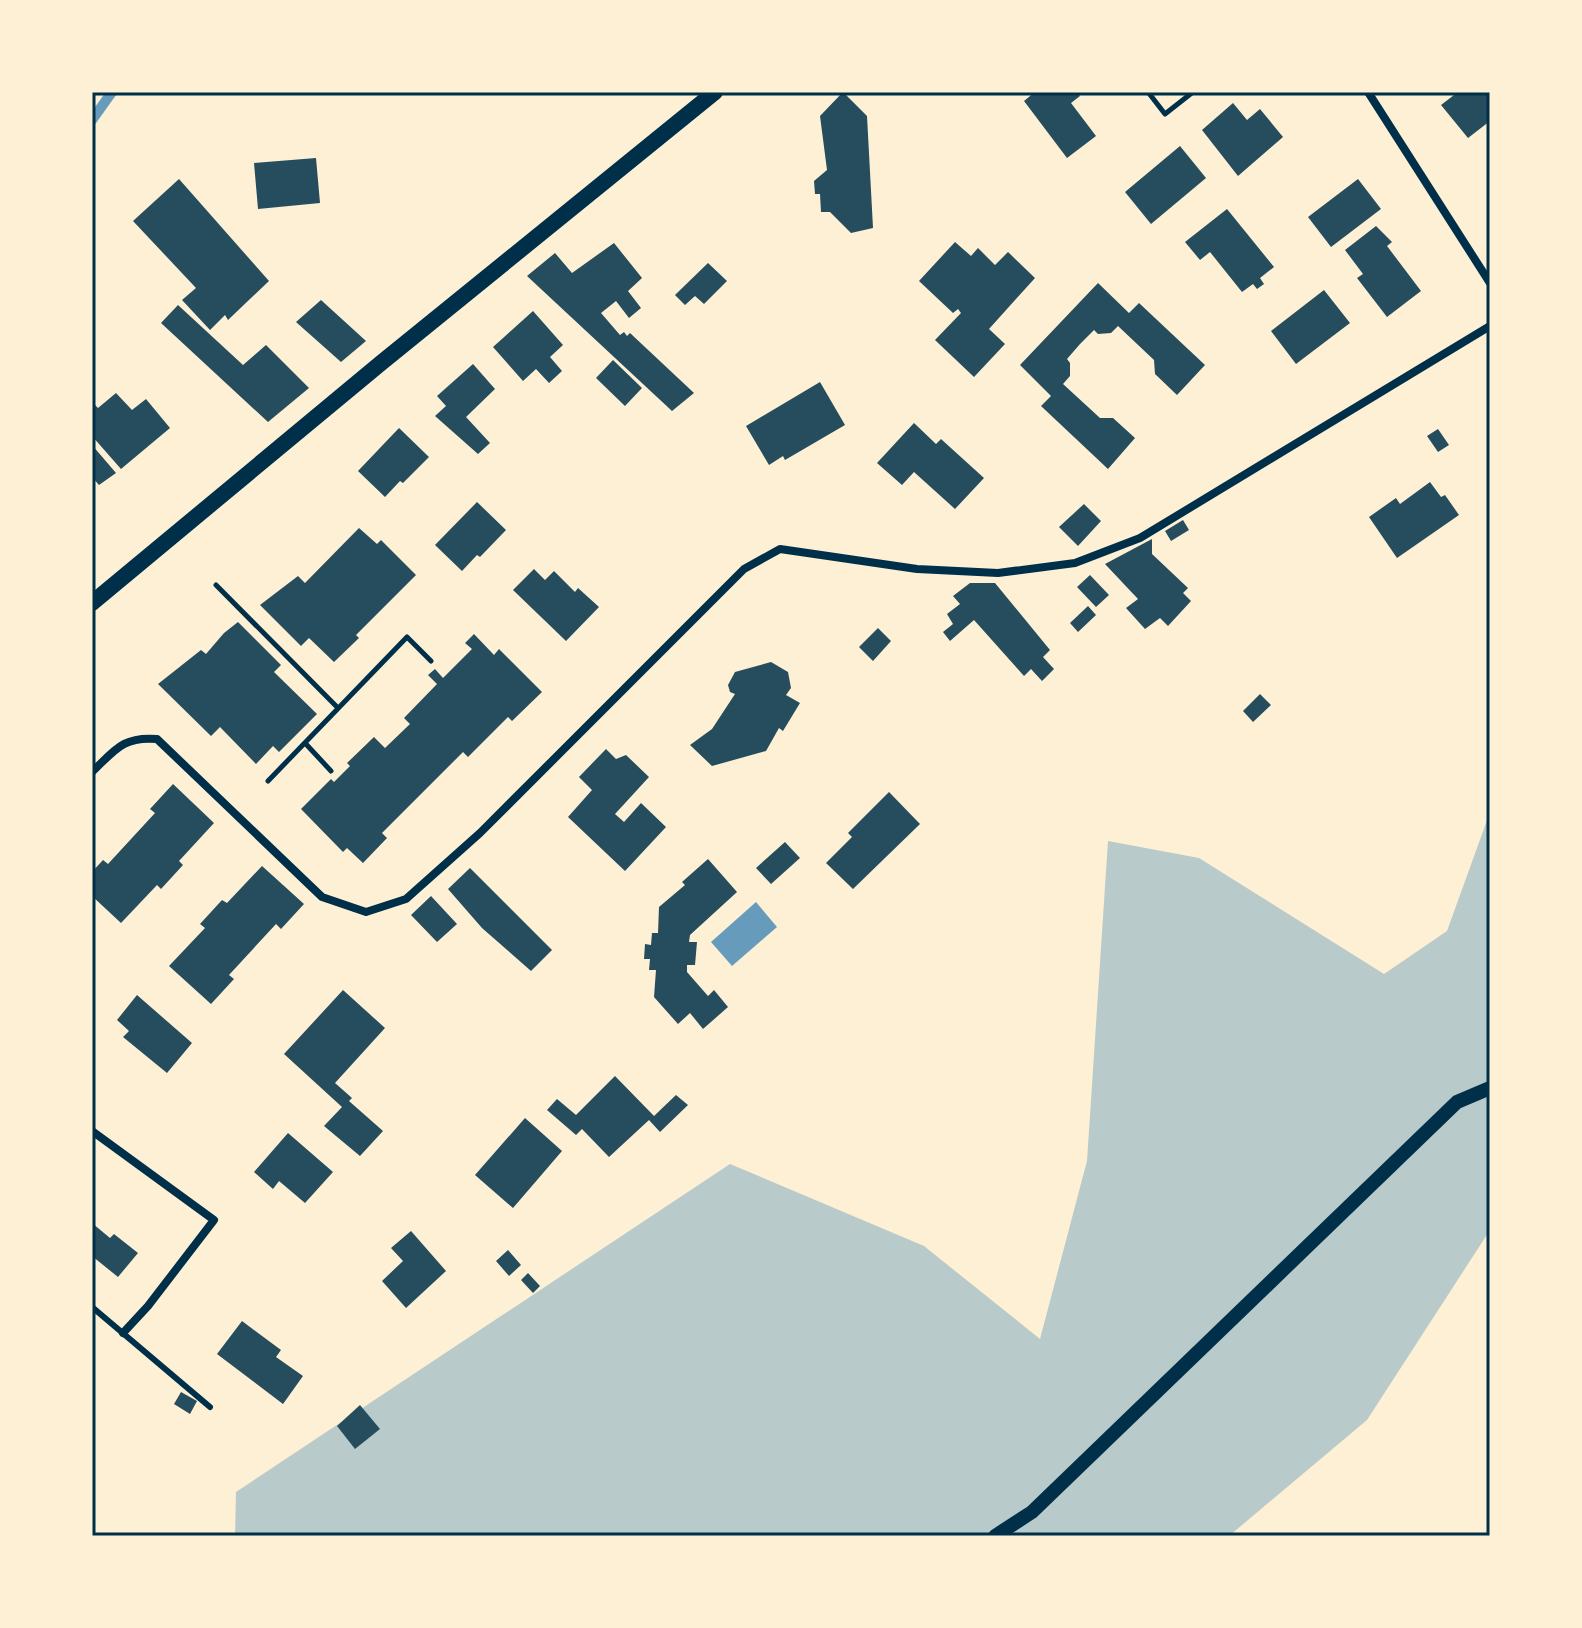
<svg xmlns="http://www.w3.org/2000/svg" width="1582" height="1628" font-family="'Zilla Slab',serif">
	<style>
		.green { fill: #b9caca }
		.water { fill: #669bbc }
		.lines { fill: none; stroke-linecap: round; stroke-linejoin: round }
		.stream { stroke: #669bbc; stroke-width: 10 }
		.building { fill: #264d5e }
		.path { stroke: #003049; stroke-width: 5 }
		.service { stroke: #003049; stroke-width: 6 }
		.minor { stroke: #003049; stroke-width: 8 }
		.tertiary { stroke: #003049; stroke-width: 14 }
		.secondary { stroke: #003049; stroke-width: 16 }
		.neatline { fill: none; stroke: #003049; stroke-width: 3 }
	</style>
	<rect width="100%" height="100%" fill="#fdf0d5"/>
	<path class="green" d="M1490 812V1230L1367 1420 1229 1536H235L236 1492 730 1164 924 1246 1040 1339 1087 1161 1108 841 1199 858 1384 974 1447 931Z"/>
	<path class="water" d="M756 902 777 927 732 966 711 942Z"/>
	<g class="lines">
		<path class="stream" d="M92 120 112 92"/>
	</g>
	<path class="building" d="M843 92 867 116 873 228 851 233 830 212H821L820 194H815L814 181 827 170 820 116Z
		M1035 92H1077L1080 96 1071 103 1096 136 1067 158 1024 101Z
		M1458 92H1490V121L1468 138 1441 105Z
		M1233 103 1247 120 1260 109 1283 137 1238 176 1202 130Z
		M1180 146 1206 178 1151 224 1125 192Z
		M316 158 320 203 258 209 254 163Z
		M179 179 269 281 228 320 225 315 210 330 182 300 196 288 133 221Z
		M1358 179 1381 209 1331 247 1308 217Z
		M1227 209 1274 267 1260 278 1264 284 1257 289 1253 284 1242 292 1210 252 1200 260 1185 242Z
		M1376 226 1392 242 1387 246 1421 291 1387 317 1357 278 1363 274 1345 250Z
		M955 242 971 256 978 248 995 265 1008 252 1035 278 989 329 1005 344 974 377 935 340 961 313 958 309 953 313 919 281Z
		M614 243 642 278 628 291 641 308 629 318 616 301 601 313 620 335 624 332 627 336 630 333 694 393 672 411 527 276 555 253 572 273Z
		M708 263 727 281 704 304 695 296 685 305 675 295Z
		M1098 283 1129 313 1139 303 1205 365 1177 395 1155 374 1154 360 1118 326 1111 333 1098 334 1094 330 1080 344 1067 359 1070 363V376L1063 384 1100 418H1113L1135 438 1108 469 1041 406 1051 396 1020 365Z
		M1324 290 1350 323 1296 364 1271 331Z
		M321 300 366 341 341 362 296 322Z
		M178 305 243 365 266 345 309 388 268 422 161 323Z
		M533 311 563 345 550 357 562 371 549 383 536 369 523 381 493 347Z
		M613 360 642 388 625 406 596 378Z
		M473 364 495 389 466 417 490 443 478 454 435 416 446 406 437 396Z
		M820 382 845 425 785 460 783 456 769 465 746 426Z
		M116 393 132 410 146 399 170 428 121 469 92 436V406L94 404 98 408Z
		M914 423 936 444 941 439 984 478 955 509 914 472 902 485 877 463Z
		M399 428 429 457 403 483 400 481 385 497 358 471Z
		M1438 429 1449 445 1438 452 1427 436Z
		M92 445 116 473 99 485 92 477Z
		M1430 482 1441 497 1445 495 1459 515 1397 558 1369 517 1396 498 1400 504Z
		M477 502 506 530 480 557 477 555 462 571 435 545Z
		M1084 504 1101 521 1078 546 1059 527Z
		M1183 520 1189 530 1171 541 1165 531Z
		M359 528 377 544 381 540 416 575 356 635 359 638 334 662 309 638 301 646 260 605 298 576 305 583Z
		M1152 539V554L1188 588 1183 593 1191 601 1168 626 1160 618 1145 629 1126 608 1138 599 1105 564Z
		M534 569 545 580 554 571 575 592 578 588 599 607 566 641 513 590Z
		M1090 575 1109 595 1096 607 1077 587Z
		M970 583H995L1050 650 1043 657 1054 669 1042 681 1031 669 1024 676 974 620 950 641 943 632 953 624 947 614 960 604 953 596Z
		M1088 606 1096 615 1078 632 1070 623Z
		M238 622 281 665 274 672 317 714 279 752 273 746 256 764 220 727 211 736 158 684 201 650 206 654 224 633Z
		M878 628 891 641 873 661 859 647Z
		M474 634 494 655 499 649 542 692 512 721 508 717 468 757 463 752 382 833 387 838 363 863 347 848 343 852 301 809 331 779 334 782 350 766 347 763 374 737 385 748 410 724 404 718 437 684 428 675 435 669 443 678 472 649 465 643Z
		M771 662 788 672 791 688 786 695 800 703 783 731 779 728 766 751 712 766 690 745 712 729 735 694 730 692 728 685 735 672Z
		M1260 694 1271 705 1253 722 1243 711Z
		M606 749 616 759 626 755 649 777 615 814 624 822 641 803 666 827 625 871 568 817 592 790 579 777Z
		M173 784 214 823 179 861 183 865 161 889 157 885 121 923 92 896V872L103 860 108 864 155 813 150 809Z
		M889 792 920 824 853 889 826 863 852 837 848 833Z
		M785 842 800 858 771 884 756 868Z
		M708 859 737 892 690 935 689 942H697L695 965H687V972L708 996 714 990 728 1007 703 1029 690 1013 678 1024 654 997 656 970H649L650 959H644L645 944 651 945 652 933H658L659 907 685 885 682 882Z
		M262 866 304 904 281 929 276 924 229 975 234 979 211 1004 169 966 205 928 200 924 222 900 227 903Z
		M470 868 552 950 531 971 482 928 448 889Z
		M431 896 457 924 437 942 411 915Z
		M343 990 385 1028 335 1083 352 1098 349 1101 383 1131 360 1156 324 1126 342 1107 284 1054Z
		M137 995 192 1043 167 1073 123 1037 129 1031 117 1020Z
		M615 1076 654 1116 676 1095 688 1105 660 1132 649 1120 609 1157 582 1129 576 1135 547 1110 557 1099 576 1115Z
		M525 1118 562 1151 513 1208 475 1175Z
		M288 1133 333 1172 305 1203 279 1181 273 1189 254 1172Z
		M92 1223 110 1238 114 1234 138 1253 118 1277 92 1256Z
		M411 1231 446 1271 406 1308 382 1281 403 1261 391 1248Z
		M508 1250 521 1265 509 1276 496 1261Z
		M528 1273 540 1286 533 1293 521 1280Z
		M242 1321 281 1350 276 1357 303 1376 283 1404 217 1354Z
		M181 1392 197 1401 190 1414 174 1404Z
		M360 1405 380 1429 355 1449 337 1426Z"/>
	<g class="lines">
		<path class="path" d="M1148 92 1165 114 1193 92
			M216 585 338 708
			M305 743 331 771
			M268 781 407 637 431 661"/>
		<path class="service" d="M92 1307 210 1407"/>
		<path class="minor" d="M1368 92 1490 283
			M92 772C115 750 123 736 157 739L322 897 366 912 406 899 480 833 744 569 780 549 917 569 998 573 1075 563 1140 538 1490 326
			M92 1131 214 1220 148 1306 123 1333"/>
		<path class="tertiary" d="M995 1536 1032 1512 1457 1102 1490 1088"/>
		<path class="secondary" d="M92 603 381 363 715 92"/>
	</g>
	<rect width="1582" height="1628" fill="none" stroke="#fdf0d5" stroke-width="188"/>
	<rect x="94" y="94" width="1394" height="1440" class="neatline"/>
</svg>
